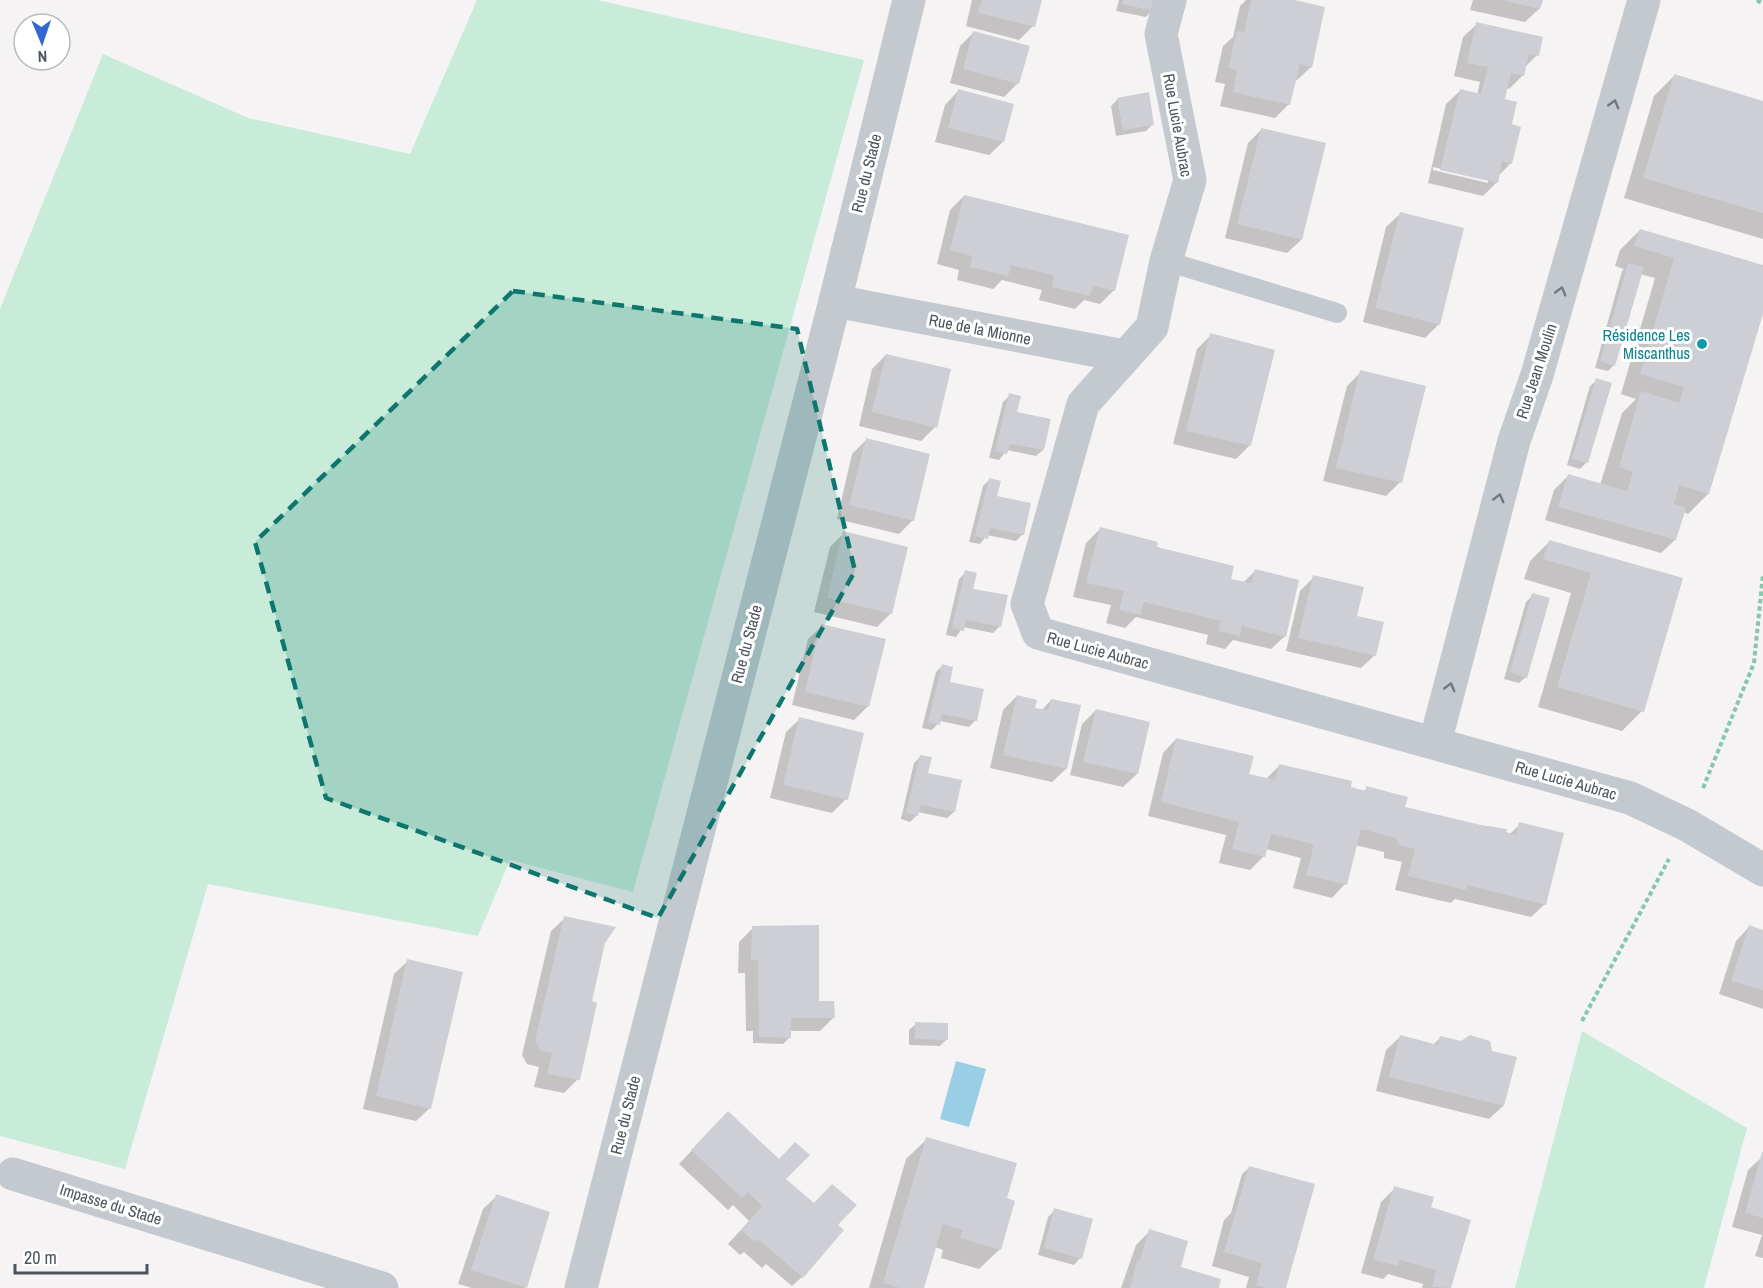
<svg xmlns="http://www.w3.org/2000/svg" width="1763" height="1288" font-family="'Archivo Narrow',sans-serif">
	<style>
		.green { fill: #c8ecd9 }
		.water { fill: #9acee4 }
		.shadow { fill: #0003; fill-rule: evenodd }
		.building { fill: #cdcfd4 }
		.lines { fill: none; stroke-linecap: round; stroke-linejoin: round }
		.path { stroke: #83c7ac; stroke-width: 4; stroke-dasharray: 4.5 3; stroke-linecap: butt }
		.service { stroke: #c3c9cf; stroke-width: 20 }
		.minor { stroke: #c3c9cf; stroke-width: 33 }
		.tertiary { stroke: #c3c9cf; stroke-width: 33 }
		.oneway { stroke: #707780 }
		.marked { fill: #0f766e; fill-opacity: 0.2; stroke: #0f766e; stroke-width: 4.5; stroke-dasharray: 12 8; stroke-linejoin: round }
		.culture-dot { fill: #0f9aa8; stroke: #fff; stroke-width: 2 }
		.labels { text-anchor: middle; stroke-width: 6; stroke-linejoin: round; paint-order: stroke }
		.street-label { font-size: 16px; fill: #4c545e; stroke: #fff }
		.culture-label { font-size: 16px; fill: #0d838f; stroke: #fff; text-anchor: end }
	</style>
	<rect width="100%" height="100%" fill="#f5f3f3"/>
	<path class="green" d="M477 0H597L864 60 633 892 510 860 478 936 208 884 125 1169 0 1136V309L103 54 248 118 410 154Z
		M1582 1031 1747 1128 1704 1288H1515Z"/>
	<path class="water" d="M956 1061 986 1069 969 1127 940 1119Z"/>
	<path class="shadow" d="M972 0H1040L1033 26 1019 40 966 26Z
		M1119 0H1154L1152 10 1146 17 1116 11Z
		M1246 0H1288L1311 67 1297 80H1295L1289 104 1275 118 1220 106 1225 84 1215 82 1223 46 1233 37 1240 6Z
		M1473 0H1543L1539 9 1525 22 1470 10Z
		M1477 24 1537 55 1524 68 1523 75 1509 89 1506 88 1503 98 1510 125 1511 163 1497 177 1496 183 1483 196 1428 183 1446 104 1460 91 1477 95 1480 82 1454 76 1463 37ZM1433 167 1488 180V183L1433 170Z
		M974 32 1018 83 1004 97 950 83 960 46Z
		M1674 76 1763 102V239L1624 198 1654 96Z
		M958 91 1003 142 989 155 935 142 945 105Z
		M1118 99 1153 124 1146 131 1116 136 1111 106Z
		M1262 129 1301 240 1287 253 1225 238 1248 143Z
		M964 196 1114 290 1100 304 1084 300 1075 309 1039 300 1042 290 1002 280 993 289 957 280 959 270 937 264 950 210Z
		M1400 214 1439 324 1425 338 1363 322 1386 227Z
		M1640 230 1763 266V308L1708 494 1688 514 1683 512 1675 540 1661 553 1545 520 1554 490 1568 476 1600 485 1622 413 1636 399 1621 394 1655 278 1640 274 1614 365 1608 371 1595 368 1622 271 1624 269 1615 266 1620 250Z
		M1211 335 1250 445 1236 459 1173 444 1197 349Z
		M886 355 935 427 921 441 859 426 872 369Z
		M1361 372 1400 482 1386 496 1323 481 1347 386Z
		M1597 380 1587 462 1580 469 1567 465 1590 386Z
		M1010 395 1015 413 1043 450 1036 456 1007 450 999 460 989 458 1003 402Z
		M866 440 913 520 899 534 837 519 852 454Z
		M989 480 995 497 1023 534 1016 541 987 535 980 544 969 542 983 486Z
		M1100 529 1155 549 1229 580 1243 583 1255 571 1285 636 1271 649 1233 640 1225 649 1206 644 1208 635 1136 617 1125 628 1106 623 1111 605 1073 597 1086 543Z
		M844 533 891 613 877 627 814 612 830 547Z
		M1550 541 1681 580 1642 711 1622 731 1538 707 1571 593 1524 579 1530 561Z
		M966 572 971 590 999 627 993 633 963 627 956 637 946 635 959 579Z
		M1314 577 1355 617 1375 655 1361 668 1286 651 1300 591Z
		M1533 595 1526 677 1519 683 1504 679 1526 602Z
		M822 626 868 706 854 720 792 705 808 639Z
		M942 666 948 683 976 720 969 727 940 721 932 730 922 728 936 672Z
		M1017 696 1033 709 1041 711 1051 700 1080 706 1066 769 1052 782 990 768 1003 710Z
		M1096 710 1137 774 1123 787 1070 775 1082 724Z
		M800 719 846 799 832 813 770 798 786 732Z
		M1176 739 1248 775 1266 779 1279 766 1363 792 1367 788 1404 808 1509 835 1520 824 1545 904 1531 917 1455 899 1451 903 1395 890 1402 862 1384 858V852L1355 845 1345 884 1332 898 1293 888 1301 858 1266 849 1264 856 1250 870 1219 863 1226 835 1148 816 1163 753Z
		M921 756 927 774 954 812 947 818 918 812 917 815 910 822 901 819 914 763Z
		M565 918 604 943 591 1002 578 1079 564 1093 534 1087 539 1067 527 1064 522 1055 551 931Z
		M1749 927 1763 932V1009L1719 994 1736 941Z
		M753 928 818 1002 834 1017 820 1031H789L790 1037 783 1044 753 1043V1031H746L745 973H738L739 942Z
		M408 961 430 1108 416 1121 363 1109 394 974Z
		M916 1024 946 1040 940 1046 909 1045V1030Z
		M1400 1037 1433 1045 1441 1037 1503 1106 1489 1119 1376 1091 1386 1050Z
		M715 1126 784 1179 836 1225 802 1277 792 1286 766 1264 762 1268 744 1252 740 1255 728 1244 749 1221 733 1205 728 1210 679 1164Z
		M927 1139 1005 1199 1000 1249 979 1269 941 1258 943 1250 935 1247 923 1288H869L906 1159Z
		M1762 1157H1763V1258L1755 1256 1762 1235 1732 1227 1748 1170Z
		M1249 1168 1285 1288H1246L1249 1277 1212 1266 1224 1220 1231 1213 1242 1174Z
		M1395 1188 1430 1208 1469 1221 1449 1288H1422L1423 1284 1388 1274 1383 1279 1361 1273 1381 1202Z
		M497 1196 525 1287 524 1288H472L458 1284 483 1209Z
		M1055 1210 1080 1258 1074 1265 1038 1255 1048 1217Z
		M1150 1231 1179 1268 1217 1288H1121L1136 1245Z"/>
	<path class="building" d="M982 0H1042L1035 27 978 13Z
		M1123 0H1156L1154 11 1122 4Z
		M1251 0H1295L1325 7 1312 68 1300 64 1290 105 1233 92 1237 70 1228 68 1237 31 1244 32Z
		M1502 0H1543L1540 9Z
		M1476 22 1543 37 1539 56 1529 54 1524 76 1511 73 1505 99 1517 102 1512 124 1521 127 1512 164 1502 161 1498 183 1440 170 1460 89 1481 94 1488 67 1467 63Z
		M973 31 1030 46 1019 84 963 69Z
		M1674 74 1763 101V213L1643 178Z
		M958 89 1014 104 1004 142 948 128Z
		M1149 92 1154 125 1123 130 1117 98Z
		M1261 128 1326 143 1302 240 1237 224Z
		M964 195 1129 235 1115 291 1093 286 1090 296 1052 287 1054 276 1032 270 1011 265 1008 276 970 267 972 256 950 250Z
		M1400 212 1464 228 1440 325 1375 308Z
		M1640 229 1763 265V314L1709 494 1679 485 1674 504 1686 508 1676 540 1558 507 1568 474 1627 491 1633 472 1619 467 1641 391 1679 403 1684 387 1640 374 1674 258 1634 246Z
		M1628 263 1644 267 1615 366 1600 361Z
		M1210 333 1275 350 1251 446 1186 431Z
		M886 354 951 369 937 428 872 412Z
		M1360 370 1426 386 1402 483 1336 468Z
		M1596 378 1612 383 1588 463 1572 459Z
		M1009 393 1021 396 1017 412 1051 419 1044 450 1010 444 1007 454 995 451Z
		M866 438 930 454 914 521 849 505Z
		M989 478 1001 481 997 496 1031 503 1024 535 990 528 988 539 975 536Z
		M1100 527 1158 542 1157 547 1234 566 1231 579 1251 583 1255 569 1299 580 1286 637 1242 626 1240 636 1218 631 1221 621 1144 602 1140 615 1119 610 1124 591 1086 583Z
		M843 531 908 547 892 614 827 598Z
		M1549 540 1683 578 1644 712 1557 687 1591 573 1543 559Z
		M965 570 977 573 973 589 1008 595 1001 627 966 620 964 631 952 628Z
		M1313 575 1364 587 1357 616 1384 622 1376 656 1298 638Z
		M1532 593 1550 598 1527 678 1510 672Z
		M821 624 886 639 869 707 805 692Z
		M942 664 953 667 950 682 984 689 977 721 942 714 940 725 928 722Z
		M1017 695 1037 700 1035 708 1048 710 1051 699 1081 705 1067 769 1003 755Z
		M1096 709 1150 722 1138 774 1083 762Z
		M799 717 864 733 848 800 783 785Z
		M1176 738 1254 756 1249 774 1275 780 1279 764 1352 781 1351 787 1366 791V786L1408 797 1405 807 1481 825 1507 829 1506 832 1516 835 1519 822 1564 833 1546 905 1467 885 1466 890 1408 876 1415 849 1398 845 1397 838 1361 829 1347 885 1306 875 1314 844 1271 834 1265 857 1232 849 1239 822 1161 802Z
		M920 755 932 757 928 773 962 780 955 812 921 805 918 816 906 813Z
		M564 916 616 927 605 943 592 1001 597 1003 580 1080 547 1074 552 1053 541 1051 535 1041Z
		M819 925V1001H834L835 1018H791V1038L759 1037 758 960H751L752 926Z
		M1749 925 1763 930V990L1731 981Z
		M407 959 463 972 431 1109 376 1096Z
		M915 1022 948 1023V1040L915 1039Z
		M1400 1035 1438 1045 1440 1036 1461 1041 1470 1035 1490 1041 1492 1051 1517 1057 1504 1106 1389 1077Z
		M728 1111 779 1159 795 1142 810 1155 786 1179 814 1203 832 1184 857 1205 838 1225 844 1230 803 1278 758 1239 755 1242 741 1230 762 1206 748 1192 742 1198 691 1150Z
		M926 1137 1017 1163 1007 1198 1015 1201 1001 1250 960 1238 963 1230 943 1224 924 1288H900L883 1283Z
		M1762 1152H1763V1218L1745 1213Z
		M1249 1166 1315 1184 1286 1288H1266L1256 1285 1262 1263 1224 1252Z
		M1394 1186 1434 1197 1431 1207 1471 1220 1451 1288 1432 1287 1436 1270 1400 1260 1398 1266 1373 1260Z
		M496 1194 550 1212 527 1288 471 1270Z
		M1054 1208 1093 1219 1082 1259 1044 1248Z
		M1149 1229 1188 1241 1181 1267 1221 1279 1219 1288H1130L1137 1260H1140Z"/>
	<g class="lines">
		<path class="path" d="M1757 0 1763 4
			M1703 788 1754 663 1763 574
			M1582 1021 1669 859"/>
		<path class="service" d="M1166 261 1337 313"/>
		<path class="minor" d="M1170 0 1161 34 1190 180 1166 261 1152 327 1083 404 1027 604 1038 633 1630 798 1687 825 1763 870
			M835 301 1124 356
			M1435 743 1514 441 1537 375 1644 0
			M13 1174 382 1288"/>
		<path class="tertiary" d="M581 1288 835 301 909 0"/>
	</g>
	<defs><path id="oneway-chevron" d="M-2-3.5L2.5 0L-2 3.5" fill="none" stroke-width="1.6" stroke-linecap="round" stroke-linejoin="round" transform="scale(1.5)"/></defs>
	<g class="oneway">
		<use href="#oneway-chevron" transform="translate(1614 104) rotate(-74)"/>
		<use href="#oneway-chevron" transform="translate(1561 291) rotate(-74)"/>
		<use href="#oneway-chevron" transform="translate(1499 498) rotate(-75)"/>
		<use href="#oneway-chevron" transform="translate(1450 687) rotate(-75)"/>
	</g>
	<path class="marked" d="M513 291 797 329 855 571 658 918 326 798 255 542Z"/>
	<circle class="culture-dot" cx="1702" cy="344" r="6"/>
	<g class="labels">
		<g class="street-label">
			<text transform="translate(1178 125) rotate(80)" y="6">Rue Lucie Aubrac</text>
			<text transform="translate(866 173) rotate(-76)" y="6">Rue du Stade</text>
			<text transform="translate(980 329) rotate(11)" y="6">Rue de la Mionne</text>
			<text transform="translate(1536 371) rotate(-72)" y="6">Rue Jean Moulin</text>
			<text transform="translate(746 644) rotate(-75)" y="6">Rue du Stade</text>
			<text transform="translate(1098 650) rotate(15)" y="6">Rue Lucie Aubrac</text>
			<text transform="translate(1566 780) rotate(16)" y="6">Rue Lucie Aubrac</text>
			<text transform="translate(625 1115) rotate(-76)" y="6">Rue du Stade</text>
			<text transform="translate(111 1204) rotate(17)" y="6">Impasse du Stade</text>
		</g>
		<g class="culture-label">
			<text x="1690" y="341">Résidence Les<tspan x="1690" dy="18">Miscanthus</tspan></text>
		</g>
	</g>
	<g transform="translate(42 42) rotate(178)"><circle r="28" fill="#ffffff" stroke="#b7bbbf" stroke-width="1.5"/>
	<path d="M0-4.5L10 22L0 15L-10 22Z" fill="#3068d2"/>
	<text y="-9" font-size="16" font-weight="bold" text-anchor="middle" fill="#4c545e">N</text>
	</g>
	<path d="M15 1264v9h132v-9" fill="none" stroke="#4c545e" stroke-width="3"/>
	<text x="24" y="1264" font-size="18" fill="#4c545e" stroke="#ffffff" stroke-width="4.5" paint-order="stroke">20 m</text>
</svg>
